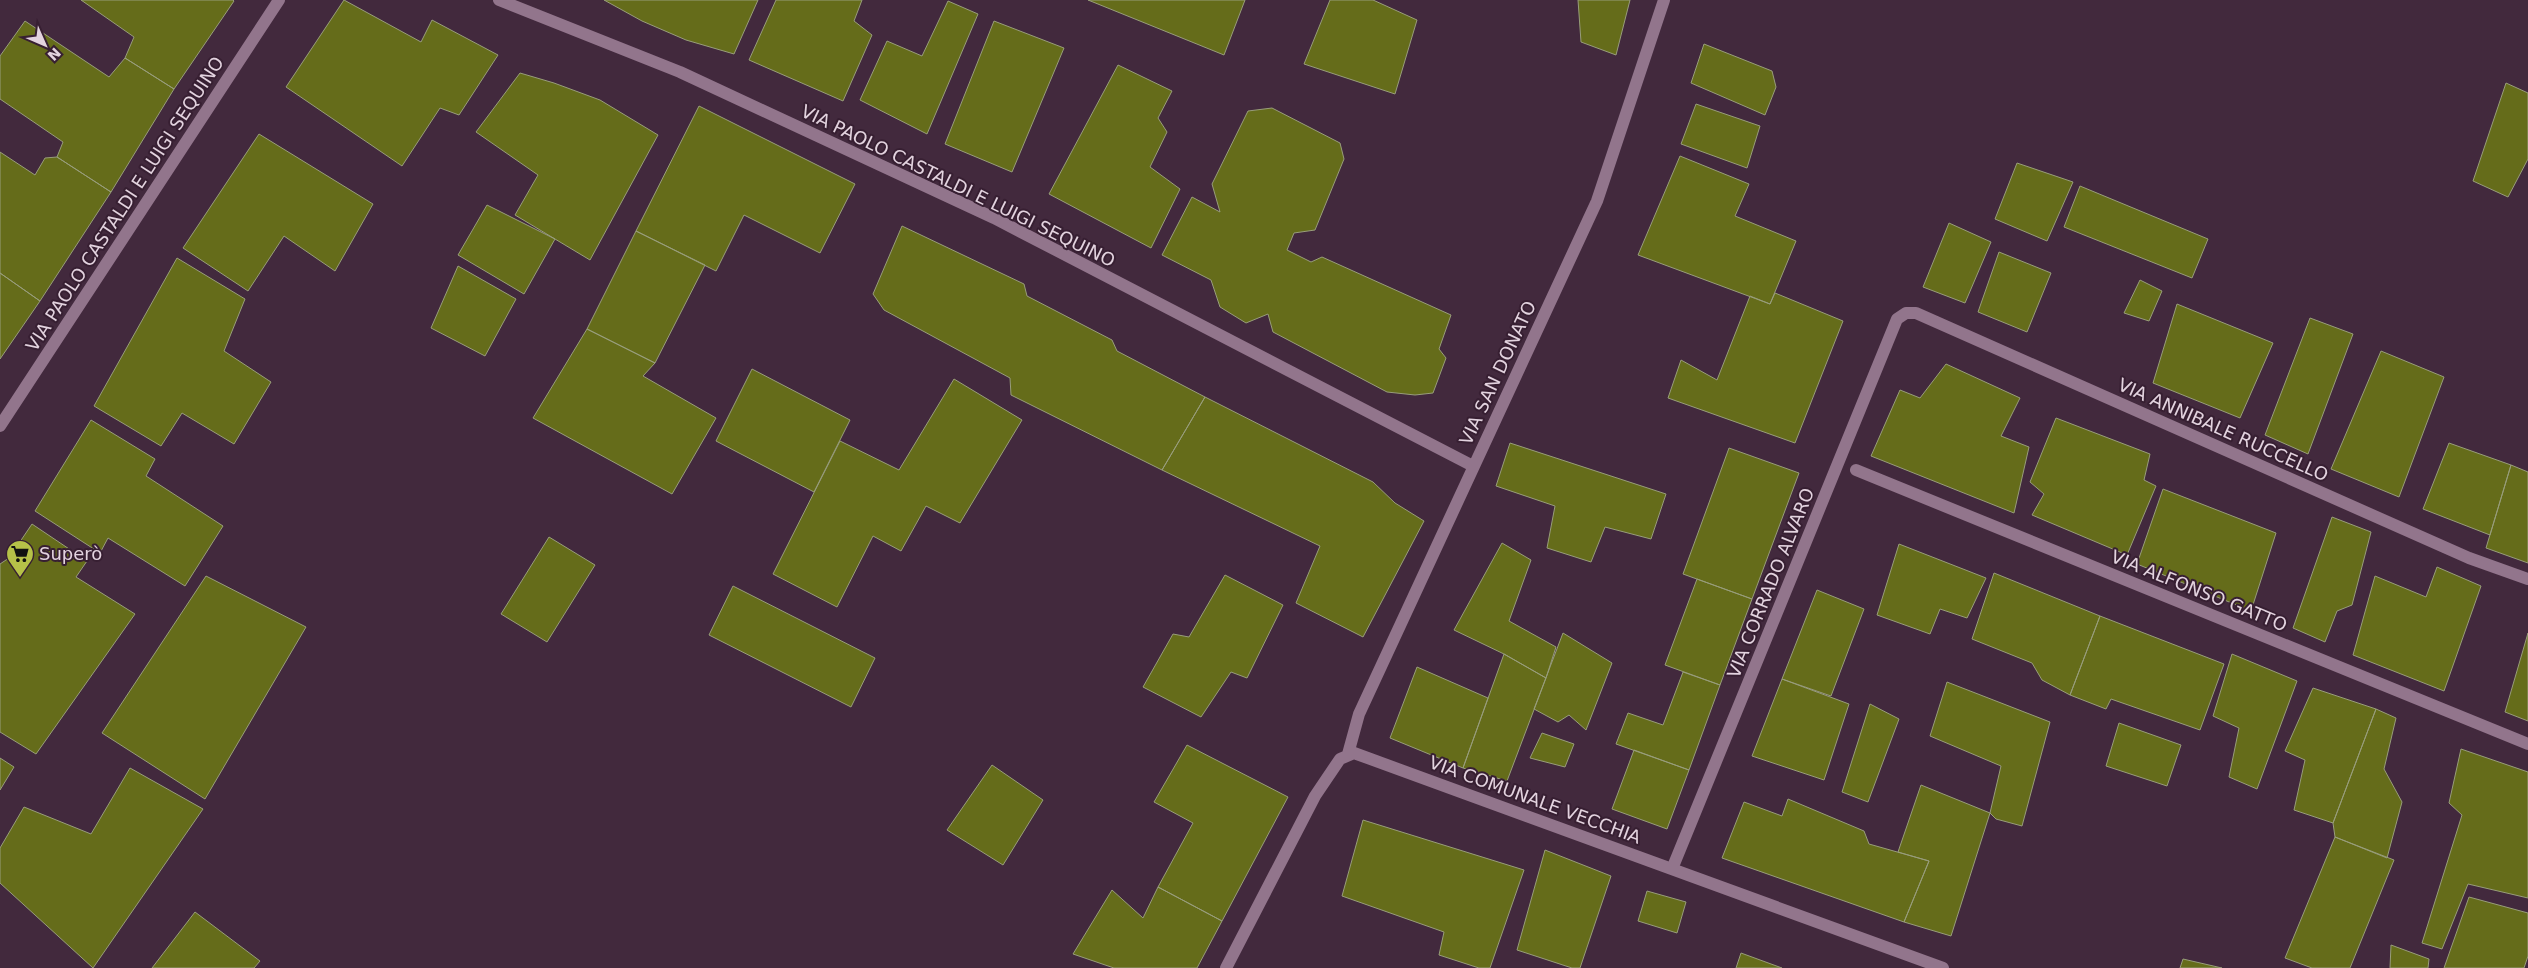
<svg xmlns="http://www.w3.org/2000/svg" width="2528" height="968" font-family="'DejaVu Sans',sans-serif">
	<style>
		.building { fill: #656c1a; stroke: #989d7b }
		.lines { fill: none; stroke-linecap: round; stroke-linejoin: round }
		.street { stroke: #92758c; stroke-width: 12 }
		.labels { text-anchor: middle; stroke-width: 4; stroke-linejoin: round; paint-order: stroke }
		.street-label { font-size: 18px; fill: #e3d3df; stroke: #371f32 }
		.poi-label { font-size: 18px; fill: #e3d3df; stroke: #371f32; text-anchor: start }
	</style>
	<rect width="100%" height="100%" fill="#42293d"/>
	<path class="building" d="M81 0H233L234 1 174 89 125 58 134 37Z
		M344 0 421 42 432 20 498 55 459 115 440 108 402 166 286 87Z
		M604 0H758L734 54 686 40 642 21Z
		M776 0H862L854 21 872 35 843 101 749 60Z
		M1088 0H1245L1224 55Z
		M1330 0H1373L1417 20 1395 94 1304 64Z
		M1578 0H1630L1616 55 1581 42Z
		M948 1 978 14 927 134 860 100 887 41 922 56Z
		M25 21 109 77 125 58 174 89 111 192 57 157 63 142 0 99V56Z
		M994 21 1064 48 1012 172 945 144Z
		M1704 44 1772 71 1776 87 1765 115 1691 83Z
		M1118 65 1172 91 1158 118 1167 132 1150 167 1180 189 1151 248 1049 194Z
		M520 73 554 83 600 100 658 135 590 260 515 215 538 175 476 132Z
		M2506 83 2528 93V159L2508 197 2473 181Z
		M1696 104 1760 126 1747 168 1681 144Z
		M699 106 855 184 820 253 744 215 716 271 636 231Z
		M1272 108 1340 143 1344 159 1315 230 1294 233 1287 250 1311 262 1322 257 1451 315 1439 349 1446 358 1433 393 1415 395 1387 392 1273 332 1268 314 1246 323 1220 307 1211 280 1162 255 1192 197 1220 212 1212 184 1248 111Z
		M259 134 373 204 335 271 284 236 248 291 183 248Z
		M0 152 35 175 45 158 57 157 111 192 40 301 0 273Z
		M1680 156 1749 184 1735 216 1796 241 1770 304 1638 255Z
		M2017 163 2073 182 2047 241 1995 219Z
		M2080 186 2208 239 2192 278 2064 227Z
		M487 205 555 239 524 294 458 255Z
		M1949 223 1991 242 1965 303 1923 287Z
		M902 226 1024 284 1027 296 1112 340 1117 351 1205 397 1162 470 1011 395 1010 378 884 310 873 294Z
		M636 231 705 265 655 363 587 329Z
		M1999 252 2051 273 2027 332 1978 312Z
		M177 258 245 299 224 351 271 382 234 444 182 413 161 446 94 406Z
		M458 266 516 299 485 356 431 328Z
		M0 273 40 301 0 359Z
		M2140 280 2162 291 2149 321 2124 313Z
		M1775 293 1843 321 1795 443 1668 398 1681 360 1717 380 1750 296 1770 304Z
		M2177 304 2273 343 2240 418 2153 383Z
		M2310 318 2353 334 2308 454 2265 435Z
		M587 329 655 363 643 376 716 418 672 494 533 418Z
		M2381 351 2444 377 2399 497 2331 469Z
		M1946 364 2020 398 2001 436 2029 447 2014 513 1871 456 1900 390 1920 398Z
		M752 369 850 420 814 492 716 441Z
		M954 379 1022 420 960 523 926 506 901 551 873 536 837 607 773 574 840 441 899 470Z
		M1205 397 1373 482 1395 503 1424 521 1363 637 1296 603 1320 546 1162 470Z
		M2056 418 2150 454 2144 480 2156 486 2127 555 2032 515 2044 494 2030 482Z
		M91 420 155 459 146 476 223 526 185 586 108 538 100 553 35 511Z
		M1510 443 1666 494 1651 539 1605 527 1591 562 1547 548 1555 506 1496 486Z
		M2449 443 2511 465 2490 535 2423 509Z
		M1729 448 1799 473 1752 599 1683 574Z
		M2511 465 2528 472V563L2486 548Z
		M2163 489 2276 533 2251 611 2137 564Z
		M2332 517 2371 532 2352 605 2337 611 2325 642 2293 628Z
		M32 524 87 561 76 577 135 614 36 754 0 732V564L9 558Z
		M549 537 595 565 547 642 501 614Z
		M1502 543 1531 560 1509 621 1556 647 1546 678 1504 654 1454 630Z
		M1899 544 1986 578 1967 618 1940 609 1930 634 1877 615Z
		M2437 567 2481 586 2444 691 2353 655 2375 576 2426 597Z
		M1994 573 2100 616 2070 695 2042 680 2032 663 1972 639Z
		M1225 575 1283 605 1247 678 1231 672 1201 717 1143 687 1173 634 1189 637Z
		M206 576 306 627 205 799 102 733Z
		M1697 579 1752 599 1720 685 1665 665Z
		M733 586 875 658 851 707 709 635Z
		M1817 590 1864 609 1831 696 1782 679Z
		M2100 616 2224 664 2200 730 2111 699 2106 709 2070 695Z
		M1563 633 1612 663 1586 730 1569 715 1558 722 1534 709Z
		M2528 633V721L2505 712Z
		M1504 654 1546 678 1507 781 1463 768Z
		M2232 654 2297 681 2257 789 2229 777 2239 728 2213 716Z
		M1417 667 1488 698 1463 768 1390 738Z
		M1683 672 1720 685 1689 770 1616 744 1628 713 1663 725Z
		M1782 679 1849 704 1824 780 1752 756Z
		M1947 682 2050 722 2022 826 1996 819 1990 813 2001 766 1930 736Z
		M2313 688 2376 709 2333 823 2294 810 2305 760 2285 751Z
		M1870 704 1899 719 1868 802 1842 792Z
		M2376 709 2396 718 2384 769 2402 802 2387 858 2335 837 2333 823Z
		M2119 723 2181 745 2167 786 2106 766Z
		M1542 733 1574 744 1565 767 1530 758Z
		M1187 745 1288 797 1222 921 1158 887 1193 823 1154 802Z
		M2461 749 2528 772V898L2468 884 2442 949 2422 943 2462 815 2449 803Z
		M1634 750 1689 770 1667 829 1612 809Z
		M0 758 14 767 0 790Z
		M992 765 1043 800 1003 865 947 830Z
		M130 768 203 809 93 968 0 883V848L24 807 91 834Z
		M1921 785 1990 813 1951 936 1904 922 1929 861 1898 852Z
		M1788 799 1864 831 1869 844 1929 861 1904 922 1722 858 1744 802 1782 816Z
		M1363 820 1524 870 1490 968H1479L1439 955 1444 932 1342 896Z
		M2335 837 2394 860 2350 968H2312L2285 958Z
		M1545 850 1611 876 1580 968H1572L1517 950Z
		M1158 887 1222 921 1197 968H1114L1073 954 1112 890 1143 918Z
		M1647 891 1686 902 1677 933 1638 921Z
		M2469 897 2528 913V956L2524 968H2444Z
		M195 912 260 961 254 968H152Z
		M2391 945 2429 959 2428 968H2390Z
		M1741 953 1782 968H1736Z
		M2183 959 2222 968H2180Z"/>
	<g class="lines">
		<path class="street" d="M499 0 680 72 994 218 1473 466
			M0 426 279 0
			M1856 470 2528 744
			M1348 754 1359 714 1597 201 1664 0
			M1672 869 1897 319 1906 313H1916L2469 558 2528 579
			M1226 968 1315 796 1340 759 1354 753 1943 968"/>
	</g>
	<defs>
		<symbol id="supermarket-pin" viewBox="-11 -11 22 30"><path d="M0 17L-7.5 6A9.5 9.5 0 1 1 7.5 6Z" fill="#b6c148" stroke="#371f32"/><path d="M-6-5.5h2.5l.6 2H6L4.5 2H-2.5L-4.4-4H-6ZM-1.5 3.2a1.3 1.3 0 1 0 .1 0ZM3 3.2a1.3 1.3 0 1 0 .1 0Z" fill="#111"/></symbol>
	</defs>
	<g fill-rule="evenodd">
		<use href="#supermarket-pin" x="4" y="538" width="32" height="43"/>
	</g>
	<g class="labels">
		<g class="street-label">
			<text transform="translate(958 186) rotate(26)" y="6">VIA PAOLO CASTALDI E LUIGI SEQUINO</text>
			<text transform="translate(125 204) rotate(-57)" y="6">VIA PAOLO CASTALDI E LUIGI SEQUINO</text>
			<text transform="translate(1498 373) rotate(-65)" y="6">VIA SAN DONATO</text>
			<text transform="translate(2223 430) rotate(24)" y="6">VIA ANNIBALE RUCCELLO</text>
			<text transform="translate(1771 583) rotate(-68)" y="6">VIA CORRADO ALVARO</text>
			<text transform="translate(2199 591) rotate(22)" y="6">VIA ALFONSO GATTO</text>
			<text transform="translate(1535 800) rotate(20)" y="6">VIA COMUNALE VECCHIA</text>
		</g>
		<g class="poi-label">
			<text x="39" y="560">Superò</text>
		</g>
	</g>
	<g transform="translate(45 45) rotate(135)" stroke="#371f32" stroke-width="4" paint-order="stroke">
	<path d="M0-4L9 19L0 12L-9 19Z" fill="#e3d3df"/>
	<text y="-8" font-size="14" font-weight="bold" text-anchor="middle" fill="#e3d3df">N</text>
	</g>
</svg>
